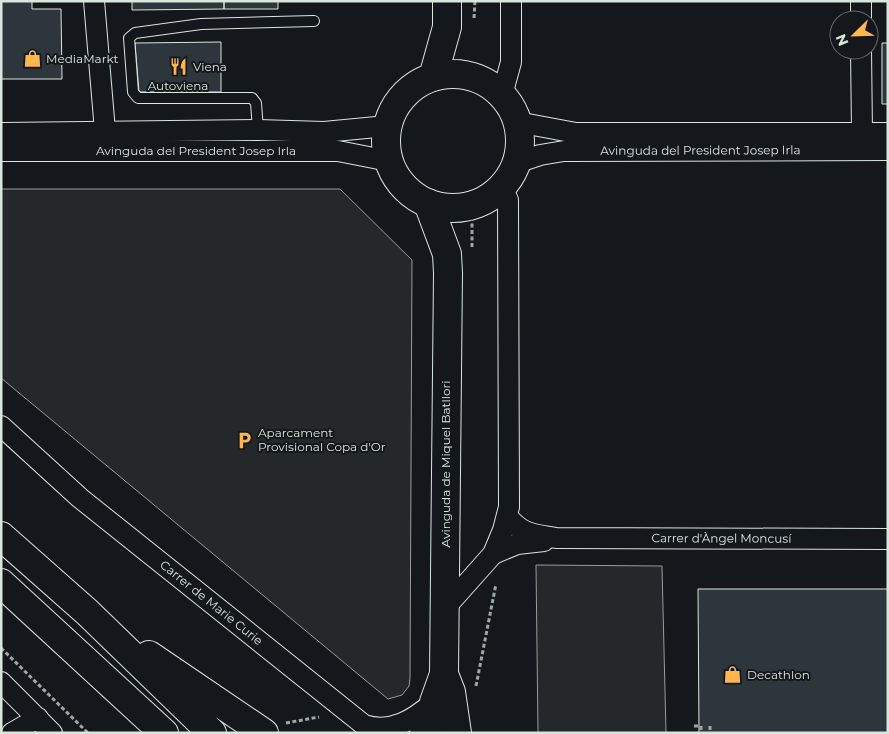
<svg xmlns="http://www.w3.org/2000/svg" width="889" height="734" font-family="Montserrat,sans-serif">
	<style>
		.parking { fill: #24282b; stroke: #939e99 }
		.building { fill: #2c363c; stroke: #d8e6dc }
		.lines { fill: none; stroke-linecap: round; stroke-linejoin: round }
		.lane-casing { stroke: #d8e6dc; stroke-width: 12 }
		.street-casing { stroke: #d8e6dc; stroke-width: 22 }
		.secondary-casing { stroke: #d8e6dc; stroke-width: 30 }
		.primary-casing { stroke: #d8e6dc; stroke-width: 30 }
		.path { stroke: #9da8a2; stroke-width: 3; stroke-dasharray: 4 2.5; stroke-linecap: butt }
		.lane { stroke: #14181c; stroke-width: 10 }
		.street { stroke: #14181c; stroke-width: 20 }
		.secondary { stroke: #14181c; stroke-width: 28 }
		.primary { stroke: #14181c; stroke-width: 28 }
		.labels { text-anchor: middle; stroke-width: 4; stroke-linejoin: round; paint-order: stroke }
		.poi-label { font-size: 12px; fill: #d8e6dc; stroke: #14181c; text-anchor: start }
		.street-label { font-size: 12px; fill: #d8e6dc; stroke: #14181c }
	</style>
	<rect width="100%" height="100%" fill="#14181c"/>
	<path class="parking" d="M1 189H340L412 260 410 678 409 686 402 695 388 699 1 378Z
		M536 565 662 566 666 733H538Z"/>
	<path class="building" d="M1 1H32V9H61L62 79H1Z
		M132 1H224V9L132 10Z
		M224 1H278V9H224Z
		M221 42V92H179V94H173V92H139L135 43Z
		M882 43H888V104H882Z
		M698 589H888V733H699Z"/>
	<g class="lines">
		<defs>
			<path id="lane" d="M258 130 256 103 252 98H138L133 92 129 38 135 33 201 24 314 21"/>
			<g id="street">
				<path d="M94 1 105 131"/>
				<path d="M861 20V1"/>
				<path d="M861 50 862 133"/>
				<path d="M502 95 511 62V1"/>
				<path d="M517 122 576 133H888"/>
				<path d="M1 133 258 130 324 132 387 126"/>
				<path id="s1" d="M1 151H338L389 161"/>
				<path id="s2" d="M516 163 540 155 564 151 888 150"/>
				<path id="s3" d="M1 426 80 498 364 725C392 734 414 719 434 702"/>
				<path id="s4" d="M507 516C523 535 533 534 556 538L888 539"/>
				<path d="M493 554 517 544 544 541"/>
				<path d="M445 608 493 554 503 530 509 507 508 200 502 187"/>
				<path d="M1 682 52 733"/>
				<path d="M12 733 38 718"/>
			</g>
			<path id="secondary" d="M386 141a67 67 0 1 1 134 0a67 67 0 1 1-134 0Z
				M433 77 447 27V1
				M428 203 447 254 448 273 444 674 434 702 429 733
				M444 674 451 692 457 733"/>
			<path id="primary" d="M1 536 87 612 212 733
				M1 583 164 733
				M149 655 264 733
				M424 733 430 727"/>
		</defs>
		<use href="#lane" class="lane-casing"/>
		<use href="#street" class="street-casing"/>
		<use href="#secondary" class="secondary-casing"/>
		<use href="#primary" class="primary-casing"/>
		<path class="path" d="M474 18 475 1
			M472 247V205
			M1 648 88 733
			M476 686 496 584
			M286 723 319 717
			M694 726H699
			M701 726V733
			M710 726V733"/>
		<use href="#lane" class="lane"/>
		<use href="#street" class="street"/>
		<use href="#secondary" class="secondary"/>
		<use href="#primary" class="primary"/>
	</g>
	<defs>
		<symbol id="shop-bare" viewBox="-9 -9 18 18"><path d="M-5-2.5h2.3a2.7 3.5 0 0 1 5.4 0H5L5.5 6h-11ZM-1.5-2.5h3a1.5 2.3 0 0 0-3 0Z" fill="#ffb74d" stroke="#14181c" stroke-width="2.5" paint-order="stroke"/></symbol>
		<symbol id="restaurant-bare" viewBox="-9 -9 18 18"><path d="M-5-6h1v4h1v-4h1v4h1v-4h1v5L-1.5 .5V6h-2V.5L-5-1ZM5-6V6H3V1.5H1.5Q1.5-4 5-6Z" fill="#ffb74d" stroke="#14181c" stroke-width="2.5" paint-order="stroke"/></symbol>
		<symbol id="parking-bare" viewBox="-9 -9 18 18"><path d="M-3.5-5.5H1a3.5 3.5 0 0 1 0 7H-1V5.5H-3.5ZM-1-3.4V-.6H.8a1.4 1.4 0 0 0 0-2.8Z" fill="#ffb74d" stroke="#14181c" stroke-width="2.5" paint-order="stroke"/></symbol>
	</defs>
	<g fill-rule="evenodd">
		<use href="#shop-bare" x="20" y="46" width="25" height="25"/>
		<use href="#restaurant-bare" x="166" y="54" width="25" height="25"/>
		<use href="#parking-bare" x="232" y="428" width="25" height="25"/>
		<use href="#shop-bare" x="720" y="662" width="25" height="25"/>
	</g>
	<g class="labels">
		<g class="poi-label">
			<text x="46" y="63">MediaMarkt</text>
			<text x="193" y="71">Viena</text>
			<text x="258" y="437">Aparcament<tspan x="258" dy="14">Provisional Copa d'Or</tspan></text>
			<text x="747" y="679">Decathlon</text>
		</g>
		<g class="street-label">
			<text x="178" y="90">Autoviena</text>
			<text dy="4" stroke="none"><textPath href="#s2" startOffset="186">Avinguda del President Josep Irla</textPath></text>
			<text dy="4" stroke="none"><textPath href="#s1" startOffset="195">Avinguda del President Josep Irla</textPath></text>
			<text transform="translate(446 464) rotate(-90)" y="4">Avinguda de Miquel Batllori</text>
			<text dy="4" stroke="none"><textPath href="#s4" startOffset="221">Carrer d'Àngel Moncusí</textPath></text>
			<text dy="4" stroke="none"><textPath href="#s3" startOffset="275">Carrer de Marie Curie</textPath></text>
		</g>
	</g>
	<rect width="889" height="734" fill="none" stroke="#d8e6dc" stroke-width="5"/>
	<g transform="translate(854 35) rotate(247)"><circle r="24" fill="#14181c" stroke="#626a69"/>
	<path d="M0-4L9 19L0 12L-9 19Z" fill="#ffb74d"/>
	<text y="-8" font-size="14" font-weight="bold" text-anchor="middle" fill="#d8e6dc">N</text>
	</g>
</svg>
